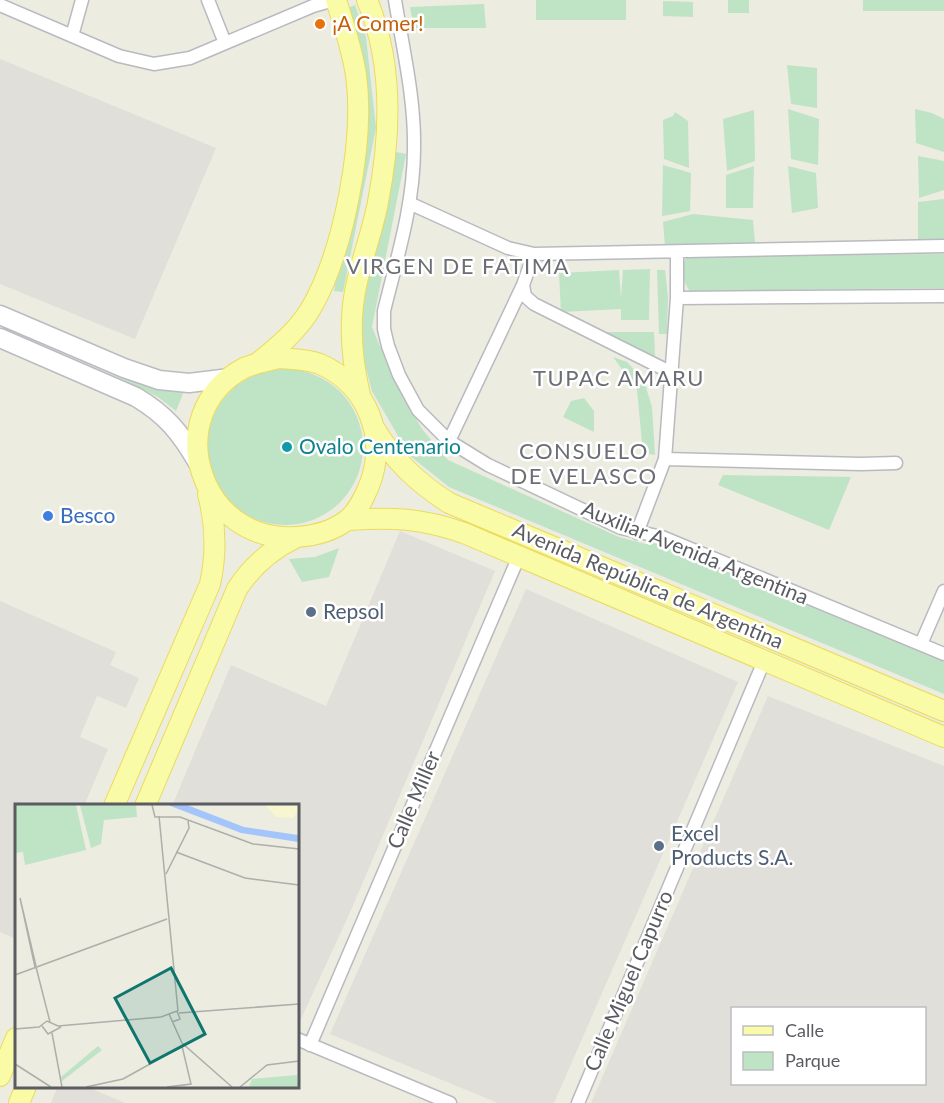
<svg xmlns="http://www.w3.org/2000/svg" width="944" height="1103" font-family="Lato,sans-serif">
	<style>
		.industrial { fill: #e0dfd9; fill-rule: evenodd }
		.green { fill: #bfe3c5 }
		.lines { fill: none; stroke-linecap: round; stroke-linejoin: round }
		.minor-casing { stroke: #b9bac0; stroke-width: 15 }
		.secondary-casing { stroke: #babcc2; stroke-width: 21 }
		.primary-casing { stroke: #ebdb5c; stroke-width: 22 }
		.minor { stroke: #fff; stroke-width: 12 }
		.secondary { stroke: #fff; stroke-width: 18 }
		.primary { stroke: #fafba7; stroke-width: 20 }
		.food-dot { fill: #e8710a; stroke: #fff; stroke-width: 2 }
		.culture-dot { fill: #0f9aa8; stroke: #fff; stroke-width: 2 }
		.shop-dot { fill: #3f7fe0; stroke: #fff; stroke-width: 2 }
		.service-dot { fill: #5c6f8a; stroke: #fff; stroke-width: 2 }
		.labels { text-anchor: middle; stroke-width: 5; stroke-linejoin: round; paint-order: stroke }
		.food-label { font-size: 21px; fill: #c56008; stroke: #fff; text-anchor: start }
		.culture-label { font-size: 21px; fill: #0d838f; stroke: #fff; text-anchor: start }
		.shop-label { font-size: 21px; fill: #366cbe; stroke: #fff; text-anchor: start }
		.street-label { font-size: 21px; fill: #5a5c62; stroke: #fff }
		.service-label { font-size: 21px; fill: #4e5e75; stroke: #fff; text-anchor: start }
		.neighbourhood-label { font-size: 22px; letter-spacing: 1.5px; fill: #6b6e74; stroke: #fff }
		.inset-road { fill: none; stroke: #aeaeaa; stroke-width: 1.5 }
		.view { fill: #0f766e; fill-opacity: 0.15; stroke: #0f766e; stroke-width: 3 }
		.inset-edge { fill: none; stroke: #5a5c62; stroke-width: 3 }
	</style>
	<rect width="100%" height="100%" fill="#ecece1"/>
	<path class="industrial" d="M0 59 216 148 135 339 0 284Z
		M400 531 495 571 352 908 301 1019 297 1017V806H172L231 665 326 706Z
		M526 589 738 682 554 1103H498L330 1034Z
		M0 601 116 652 110 665 139 678 126 708 97 696 80 737 108 749 84 806H16V939L0 932Z
		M768 696 944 766V1103H591ZM732 1008H924V1084H732Z
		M58 1086 87 1087 125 1103H51Z"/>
	<path class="green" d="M536 0H626V20H536Z
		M728 0H749V13H728Z
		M863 0H944V11H863Z
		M663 1 693 2V17L663 16Z
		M484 4 486 28H414L410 7Z
		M355 5 366 37 376 128 343 292 334 291 362 131 342 11Z
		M787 65 817 68V108L791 104Z
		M788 109 819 119 818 165 791 159Z
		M915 109 932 113 944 119V152L916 143Z
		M754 110 755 161 727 171 723 119Z
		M675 112 688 121 689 168 664 159 663 120 673 116Z
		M391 151 406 154 372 327 394 380 422 429 448 460 619 537 645 544 661 543 944 662V694L449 487 409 455 372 391 355 327Z
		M918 156 944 161V190L919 198Z
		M663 165 691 173 690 211 662 216Z
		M754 166 753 208H726V175Z
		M788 166 816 173 818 208 792 213Z
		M944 199V243H918V202Z
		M693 214 753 220 755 243 665 246 663 222Z
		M944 254V288L690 291C682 281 679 266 688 256Z
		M650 269 649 320H621V309L561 312 559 273 619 270 621 298 623 270Z
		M657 270H665L668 297 667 334H659Z
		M597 332H654L655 357 645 356Z
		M613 357 627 362 644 381 652 407 655 455 643 453 637 390Z
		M102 363 184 391 176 411 158 397 100 368Z
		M207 447a78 78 0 1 1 156 0a78 78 0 1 1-156 0Z
		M584 398 594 411V432L563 417 571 401Z
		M723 475 851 477 829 530 718 485Z
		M339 548 329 577 302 582 289 559 315 557Z"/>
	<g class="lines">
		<defs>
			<path id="minor" d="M208 0 225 43
				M395 0C403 49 415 99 414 149 414 204 397 258 384 311V329L388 346 399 375 418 410 449 441 488 465 621 528 662 537 944 654
				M0 5 119 56 154 64 190 58 313 6 334 0
				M72 36 82 0
				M409 203 508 248 534 254 944 246
				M523 285 525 296 534 304 672 373
				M677 298 944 296
				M449 441 523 285 534 254
				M665 459 861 464 896 463
				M637 533 665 459 677 298V252
				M921 644 944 591
				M297 1039 450 1103
				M310 1045 519 556
				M578 1103 764 661"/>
			<path id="secondary" d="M0 315 124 368 159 380 189 383 230 378
				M0 338 136 397C166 415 180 432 198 463"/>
			<path id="primary" d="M279 358C293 359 307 359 320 364 368 385 388 438 369 486 364 497 358 512 347 520 333 531 313 536 296 537 200 544 158 414 244 368 256 363 267 361 279 358Z
				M259 362C278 347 297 331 310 310 344 253 365 140 356 75 352 49 344 25 336 0
				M360 395C351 357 348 320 357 282 363 255 373 229 378 202 391 135 394 64 367 0
				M375 429C394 461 418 483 449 503L944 711
				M348 520C393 517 421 518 464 533L944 737
				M114 806 210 584C217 553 216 525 208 494
				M145 806 237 589C252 566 270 550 295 538
				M0 1076 16 1038
				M19 1103 26 1086"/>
		</defs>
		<use href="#minor" class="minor-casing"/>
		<use href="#secondary" class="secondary-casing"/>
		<use href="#primary" class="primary-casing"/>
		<use href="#minor" class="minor"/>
		<use href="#secondary" class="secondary"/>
		<use href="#primary" class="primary"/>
	</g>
	<circle class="food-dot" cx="320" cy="24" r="6"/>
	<circle class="culture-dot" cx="287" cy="447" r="6"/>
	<circle class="shop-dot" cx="48" cy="516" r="6"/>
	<g class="service-dot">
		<circle cx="311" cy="612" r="6"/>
		<circle cx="659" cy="846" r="6"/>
	</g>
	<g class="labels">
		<g class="food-label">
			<text x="332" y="31">¡A Comer!</text>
		</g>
		<g class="culture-label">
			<text x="299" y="454">Ovalo Centenario</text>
		</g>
		<g class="shop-label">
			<text x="60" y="523">Besco</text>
		</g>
		<g class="street-label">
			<text transform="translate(695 553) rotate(22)" y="7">Auxiliar Avenida Argentina</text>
			<text transform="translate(648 586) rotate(23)" y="7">Avenida República de Argentina</text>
			<text transform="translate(414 800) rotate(-67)" y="7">Calle Miller</text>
			<text transform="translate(629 981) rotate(-67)" y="7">Calle Miguel Capurro</text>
		</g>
		<g class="service-label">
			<text x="323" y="619">Repsol</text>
			<text x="671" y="841">Excel<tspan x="671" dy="24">Products S.A.</tspan></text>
		</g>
		<g class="neighbourhood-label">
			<text x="458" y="274">VIRGEN DE FATIMA</text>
			<text x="619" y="386">TUPAC AMARU</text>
			<text x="584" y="459">CONSUELO<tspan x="584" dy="25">DE VELASCO</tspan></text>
		</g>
	</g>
	<g transform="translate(15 804)">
		<rect width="284" height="284" fill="#ecece1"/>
		<path d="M0 1H61L71 46 10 61 8 48 0 49ZM65 1H121L122 13 89 16 86 40 76 44ZM83 242 87 246 47 277 46 273ZM282 271 283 283H234L237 275Z" fill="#bfe3c5"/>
		<path d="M250 1H283V7L278 14 261 13Z" fill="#f8f6d1"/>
		<path d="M153 1H172L229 23 283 31V38L226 29Z" fill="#a3c5fb"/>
		<path class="inset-road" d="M137 1 140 13H165L238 40 284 45M144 12 163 207M161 48 230 74 284 81M151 70 174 24 173 17M20 163 5 94 21 162M21 163 35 218M0 171 152 115M164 209 284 200M154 210 167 239 217 283M27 222 33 230 46 223M0 225 24 223 32 217 43 222 146 213 162 207 165 215 157 218M37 229 47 283M0 260 36 283M71 283 108 275 171 240M152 283 176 280 167 242M225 283 252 261 284 257"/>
		<path class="view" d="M156 164 190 230 135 259 100 194Z"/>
		<rect width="284" height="284" class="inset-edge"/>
	</g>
	<rect x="731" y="1007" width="195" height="78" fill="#ffffff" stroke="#bdbec0" stroke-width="1.5"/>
	<rect x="743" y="1026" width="30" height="9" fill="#fafba7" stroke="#bdbec0" stroke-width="1.5"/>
	<text x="785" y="1037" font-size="18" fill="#5a5c62">Calle</text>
	<rect x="743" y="1052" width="30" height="18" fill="#bfe3c5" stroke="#bdbec0" stroke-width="1.5"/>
	<text x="785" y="1067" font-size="18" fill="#5a5c62">Parque</text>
</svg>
